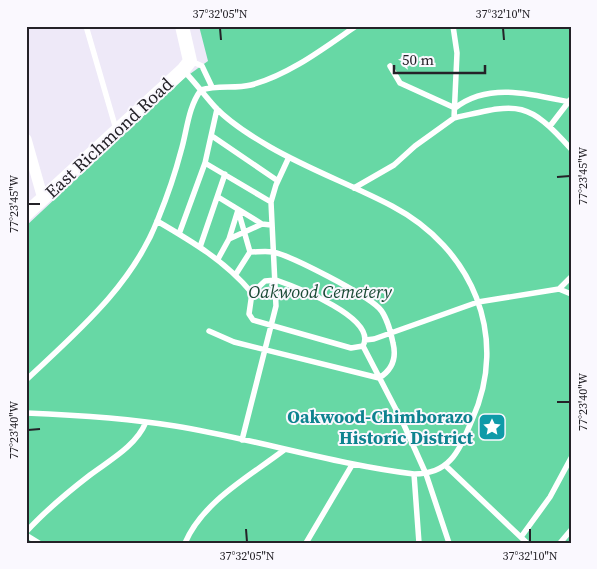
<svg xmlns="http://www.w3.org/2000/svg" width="597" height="569" font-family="'Source Serif 4',serif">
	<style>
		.green { fill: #67d8a5 }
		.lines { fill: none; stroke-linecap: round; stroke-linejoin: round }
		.service { stroke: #fff; stroke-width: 5.5 }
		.minor { stroke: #fff; stroke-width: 11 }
		.tertiary { stroke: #fff; stroke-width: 14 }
		.ticks { fill: none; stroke: #242228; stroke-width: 2 }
		.labels { text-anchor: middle; stroke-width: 4; stroke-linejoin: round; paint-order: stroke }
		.street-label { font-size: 18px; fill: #242228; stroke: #faf8fe }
		.park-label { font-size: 18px; font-style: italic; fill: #194934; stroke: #faf8fe }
		.culture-label { font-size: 18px; font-weight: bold; fill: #0d838f; stroke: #faf8fe; text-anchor: end }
		.neatline { fill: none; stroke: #242228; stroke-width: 2 }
		.ticks-label { font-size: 12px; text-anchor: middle; fill: #242228 }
	</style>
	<rect width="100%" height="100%" fill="#eee9f8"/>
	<path class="green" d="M199 26H571V543H26V226L183 79 208 61Z"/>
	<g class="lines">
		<path class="service" d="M86 26 116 129
			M191 61 202 66 212 87
			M390 66 400 83 455 108C488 82 531 94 569 102
			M454 118C516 104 526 98 571 149
			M550 126 570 100
			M212 136 278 181
			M205 163 271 202
			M354 188 394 165 415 146 454 118 457 53 453 26
			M218 197 262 224 271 225
			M238 210 250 252
			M157 221C193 242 225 261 252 293
			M179 234 205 163 217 109
			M229 239 238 210
			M200 247 225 174
			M218 259 229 239 262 224
			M276 280C296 287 378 318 363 346L351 348 253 320 249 314 252 293 265 281Z
			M559 289 571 294
			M209 331 234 342 379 378C392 370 397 359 393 343 391 333 386 315 379 308 365 294 292 256 273 252 266 251 257 252 250 252L236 274
			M365 340 374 339 478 302 559 289 571 277
			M363 346 404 425 426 474 449 543
			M26 380C77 332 132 286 158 219 167 197 175 174 181 151 187 131 188 107 201 90 218 85 235 89 251 85 289 75 324 48 356 26
			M26 413C76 415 126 418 175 426 255 439 333 464 414 474 451 474 459 450 472 420 510 336 472 248 392 206 352 185 310 170 270 147 251 136 230 123 215 107 204 95 195 82 183 70
			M242 440 276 306 271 202 276 185 289 157
			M446 466 527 543
			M414 474 419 543
			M26 532C45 511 68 492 90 475 110 460 136 446 146 422
			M26 535 39 543
			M521 537 550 497 571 458
			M185 543C203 501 250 476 284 450
			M306 543 352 465
			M560 543 571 530"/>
		<path class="minor" d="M26 139 43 199"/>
		<path class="tertiary" d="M26 214 183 70 190 61 182 26"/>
	</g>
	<path class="ticks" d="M220 28 221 40M503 28 504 40M557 177 570 176M28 204H40M557 402H570M28 430 40 429M246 529 247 542M530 529V542"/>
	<defs>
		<symbol id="sight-square" viewBox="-11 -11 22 22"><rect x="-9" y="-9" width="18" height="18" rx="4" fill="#0f9aa8" stroke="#faf8fe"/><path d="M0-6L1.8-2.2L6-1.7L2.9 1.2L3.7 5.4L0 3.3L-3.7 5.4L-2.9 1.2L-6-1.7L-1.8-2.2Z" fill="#fff"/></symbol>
	</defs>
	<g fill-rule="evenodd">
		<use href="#sight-square" x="476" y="411" width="32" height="32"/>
	</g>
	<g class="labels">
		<g class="street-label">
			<text transform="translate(109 138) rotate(-43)" y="6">East Richmond Road</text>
		</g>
		<g class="park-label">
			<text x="320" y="298">Oakwood Cemetery</text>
		</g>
		<g class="culture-label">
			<text x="473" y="423">Oakwood-Chimborazo<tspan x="473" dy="21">Historic District</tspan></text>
		</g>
	</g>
	<rect width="597" height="569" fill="none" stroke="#faf8fe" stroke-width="55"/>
	<path d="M394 65v8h91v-8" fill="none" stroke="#242228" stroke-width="2.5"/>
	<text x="402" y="65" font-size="15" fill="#242228" stroke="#faf8fe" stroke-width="4" paint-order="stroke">50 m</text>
	<rect x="28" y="28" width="542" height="514" class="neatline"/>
	<g class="ticks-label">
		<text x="220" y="18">37°32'05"N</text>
		<text x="503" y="18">37°32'10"N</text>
		<text transform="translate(583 176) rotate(-90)" y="4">77°23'45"W</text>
		<text transform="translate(14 204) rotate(-90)" y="4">77°23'45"W</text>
		<text transform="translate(583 402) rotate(-90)" y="4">77°23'40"W</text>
		<text transform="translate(14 430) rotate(-90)" y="4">77°23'40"W</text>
		<text x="247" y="560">37°32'05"N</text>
		<text x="530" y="560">37°32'10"N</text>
	</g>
</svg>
